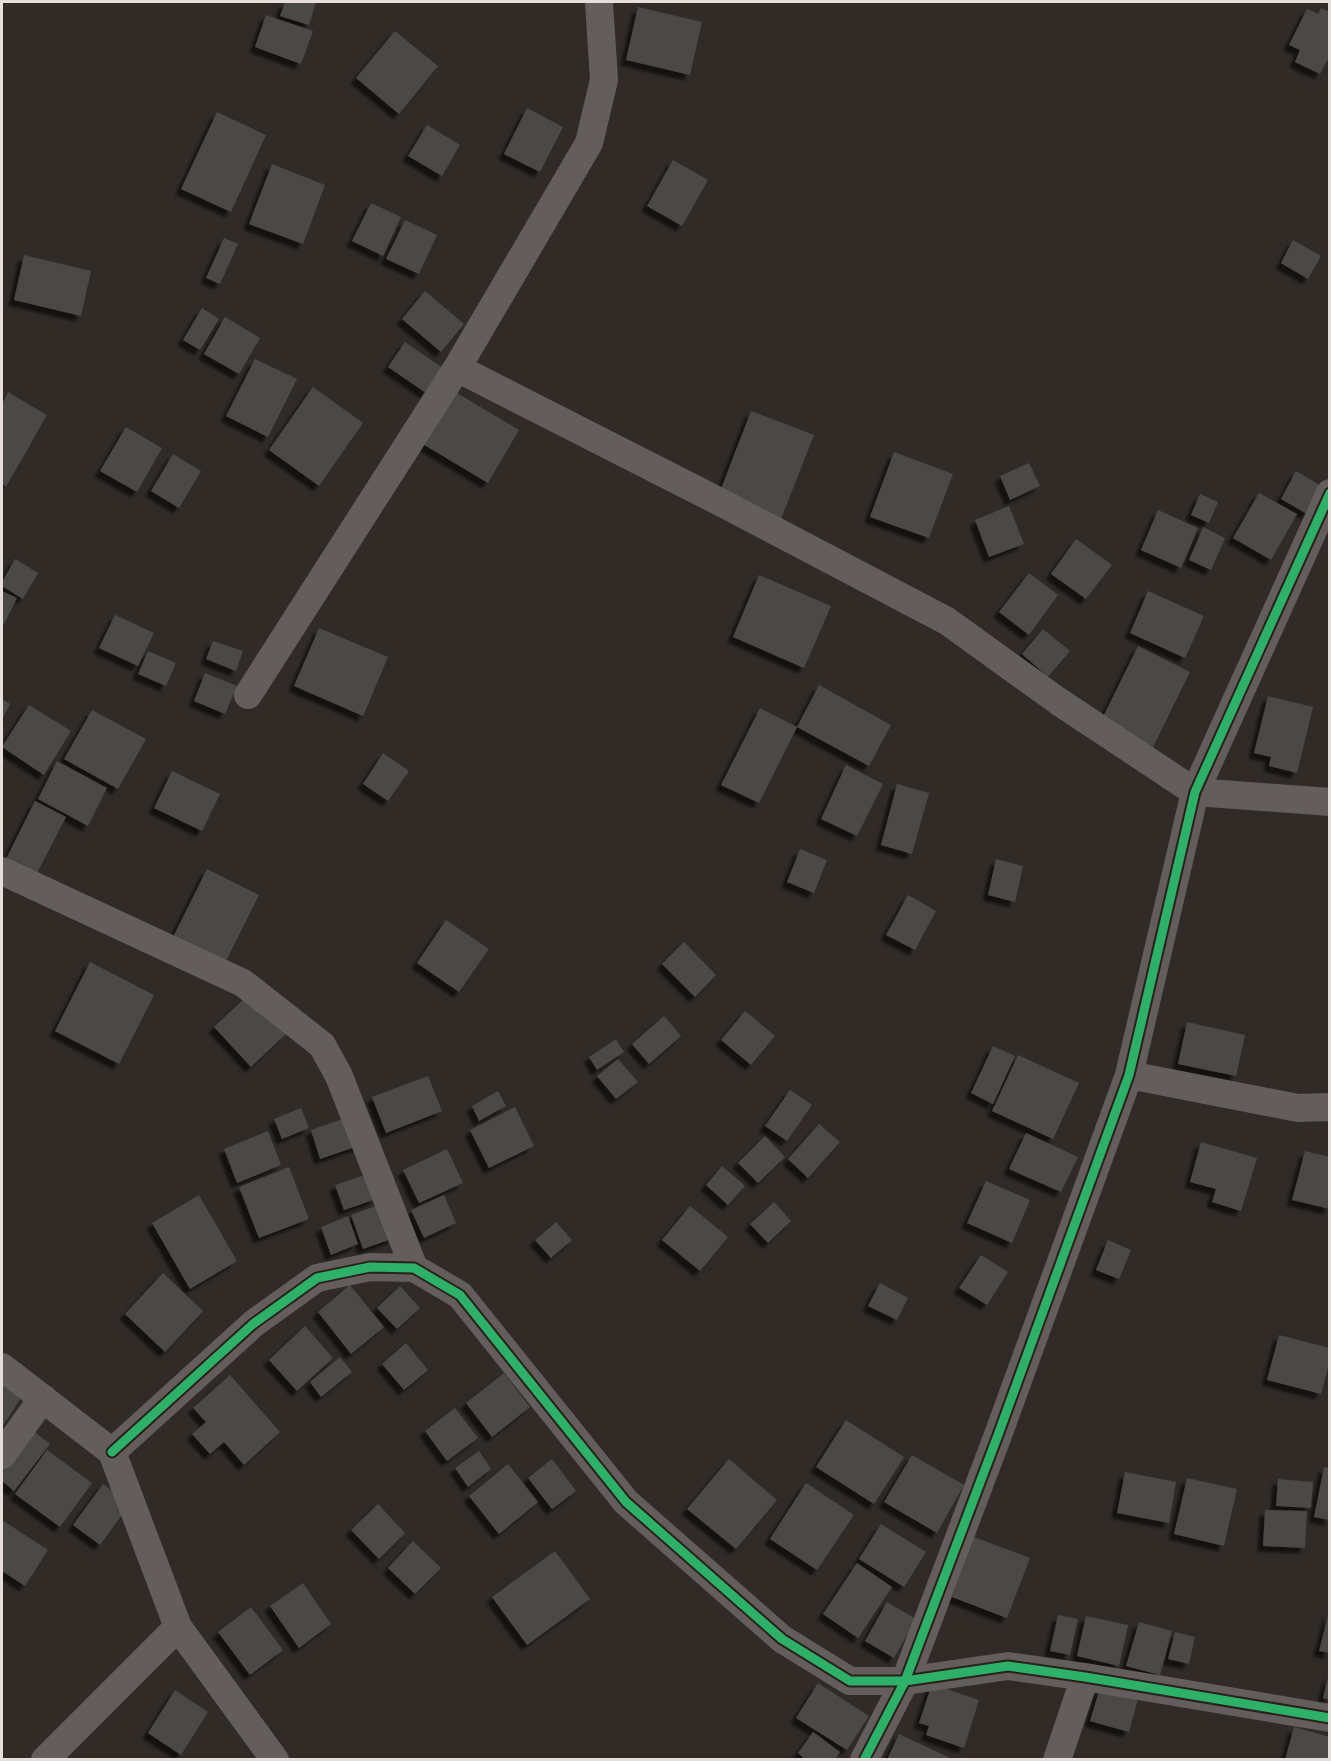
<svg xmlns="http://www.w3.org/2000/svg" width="1331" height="1761" font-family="Cabin,sans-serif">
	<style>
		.building { fill: #4c4845; filter: url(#shadow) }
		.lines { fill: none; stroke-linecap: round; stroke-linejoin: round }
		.street { stroke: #635e5c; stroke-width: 28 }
		.cycleway-casing { stroke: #2b201b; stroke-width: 13 }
		.cycleway { stroke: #2db169; stroke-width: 9 }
	</style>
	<defs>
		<filter id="shadow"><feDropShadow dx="-5.5" dy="5.5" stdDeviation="1.5" flood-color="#0009"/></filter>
	</defs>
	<rect width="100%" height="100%" fill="#312b28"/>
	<path class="building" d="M285 2H316L309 25 280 16Z
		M638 7 702 22 690 75 626 60Z
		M1321 8 1330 12V55L1320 74 1295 62 1300 50 1289 45 1307 9 1318 14Z
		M266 15 313 31 301 64 255 47Z
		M395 31 438 66 399 114 356 78Z
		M527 108 563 127 540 172 504 154Z
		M217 112 266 135 231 212 181 189Z
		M427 125 460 145 442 176 408 156Z
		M673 160 708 180 682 226 647 206Z
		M272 164 325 185 303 244 249 224Z
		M371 203 401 217 383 256 352 241Z
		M405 220 437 235 419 274 386 259Z
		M224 238 238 244 220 284 206 278Z
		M1293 240 1321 256 1308 279 1281 263Z
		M24 255 91 271 81 316 14 300Z
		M425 291 464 324 441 352 402 319Z
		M202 308 219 319 200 350 183 340Z
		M225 317 260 338 239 374 204 354Z
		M405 342 443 368 426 393 388 367Z
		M255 359 297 379 268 437 226 416Z
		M313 387 363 423 319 486 269 450Z
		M452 390 519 430 488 483 421 443Z
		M8 392 47 415 6 487 2 484V404Z
		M751 411 814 435 781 519 719 494Z
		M126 427 162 448 137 492 100 471Z
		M894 452 953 474 929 538 870 517Z
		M173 454 201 471 179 508 151 491Z
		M1029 463 1040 486 1010 500 1000 476Z
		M1296 471 1323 487 1307 514 1281 499Z
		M1259 493 1297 514 1271 560 1233 538Z
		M1200 494 1218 502 1209 523 1191 515Z
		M1009 506 1024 544 989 557 975 520Z
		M1158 510 1198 528 1181 568 1141 550Z
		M1203 527 1225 538 1211 570 1189 560Z
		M1076 539 1112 565 1086 599 1051 574Z
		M15 559 38 573 23 599 2 586V582Z
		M1029 573 1058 595 1029 635 999 612Z
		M759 575 831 606 804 668 733 637Z
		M2 591 17 598 4 624 2 623Z
		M1148 591 1204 616 1185 658 1130 633Z
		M115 615 154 633 138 666 99 648Z
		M319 628 388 657 363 716 294 686Z
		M1043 629 1070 651 1048 677 1022 654Z
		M213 641 243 651 236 671 206 659Z
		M1138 646 1190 672 1153 747 1101 721Z
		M148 651 176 663 166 686 138 674Z
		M205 673 237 686 225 714 194 701Z
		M819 685 891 725 869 766 797 727 759 803 721 785 760 708 797 727Z
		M1268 696 1313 707 1297 773 1269 766 1271 757 1254 753Z
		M2 699 10 704 2 720Z
		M29 705 71 731 44 775 2 747Z
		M92 710 146 739 118 789 64 759Z
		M383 753 409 771 388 801 363 784Z
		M57 761 107 788 88 826 38 799Z
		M846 765 883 784 857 836 821 819Z
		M172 771 220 794 202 831 154 808Z
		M897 784 929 793 912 854 881 845Z
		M35 801 66 817 36 875 6 859Z
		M800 849 827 860 814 893 787 882Z
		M996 859 1023 866 1015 902 988 895Z
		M207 869 259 895 223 967 171 941Z
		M908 895 936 911 915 950 886 935Z
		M446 920 489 949 459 992 417 963Z
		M684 942 716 975 695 997 662 964Z
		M90 962 154 995 119 1064 55 1031Z
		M249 994 286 1034 251 1067 214 1027Z
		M745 1011 775 1036 751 1065 721 1040Z
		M664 1016 681 1036 649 1064 632 1044Z
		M1187 1022 1245 1035 1236 1076 1178 1064Z
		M616 1039 624 1052 597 1070 589 1057Z
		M993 1046 1015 1056 993 1104 971 1093Z
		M1018 1055 1079 1083 1053 1139 992 1111Z
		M618 1059 638 1082 616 1099 597 1076Z
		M428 1076 442 1111 386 1133 372 1097Z
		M790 1090 812 1105 787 1141 765 1126Z
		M498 1091 506 1106 479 1121 472 1106Z
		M515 1107 534 1146 489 1168 470 1130Z
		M301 1108 309 1128 282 1139 274 1119Z
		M351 1116 361 1145 320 1159 311 1130Z
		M819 1124 840 1142 808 1178 788 1159Z
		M268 1131 281 1165 237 1183 224 1149Z
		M1026 1133 1078 1157 1061 1192 1009 1169Z
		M765 1136 785 1157 758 1183 738 1163Z
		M1201 1142 1257 1158 1241 1211 1212 1202 1216 1189 1190 1182Z
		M447 1149 463 1183 419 1203 403 1170Z
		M1305 1151 1330 1157V1209L1292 1200Z
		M722 1166 745 1186 728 1205 706 1185Z
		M289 1167 309 1219 259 1238 239 1187Z
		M368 1174 376 1199 344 1210 335 1185Z
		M986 1181 1030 1200 1012 1243 967 1223Z
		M199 1195 237 1261 190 1289 152 1223Z
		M444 1195 456 1223 424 1238 411 1210Z
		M774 1202 791 1221 768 1243 750 1224Z
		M381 1204 394 1238 363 1249 351 1215Z
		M690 1206 728 1237 700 1271 662 1240Z
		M348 1216 358 1244 331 1255 321 1227Z
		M556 1222 572 1240 551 1258 535 1240Z
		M1108 1240 1131 1250 1119 1279 1096 1270Z
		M981 1255 1008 1272 987 1305 959 1288Z
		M163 1273 203 1311 165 1352 125 1314Z
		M880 1283 908 1298 897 1320 868 1306Z
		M350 1285 384 1327 351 1354 318 1312Z
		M400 1286 420 1308 397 1329 377 1308Z
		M305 1326 333 1358 297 1391 269 1360Z
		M1279 1335 1330 1348V1360L1321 1394 1267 1380Z
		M406 1343 428 1370 404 1390 382 1364Z
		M340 1357 352 1372 321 1397 310 1382Z
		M504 1373 530 1407 492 1437 466 1403Z
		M230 1375 280 1432 244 1465 224 1442 210 1454 192 1434 206 1422 193 1408Z
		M2 1381 23 1395 2 1427Z
		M455 1408 478 1438 447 1461 425 1431Z
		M846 1420 904 1457 874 1504 816 1467Z
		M32 1430 50 1444 14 1491 2 1481V1469Z
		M47 1450 92 1483 60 1527 15 1494Z
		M479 1451 491 1469 468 1487 455 1468Z
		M912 1455 964 1485 937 1533 884 1502Z
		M552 1459 576 1491 552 1509 528 1478Z
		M729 1459 777 1500 736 1549 687 1509Z
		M508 1464 538 1502 499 1534 469 1496Z
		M1324 1467 1330 1468V1520L1314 1517Z
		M1125 1472 1176 1482 1169 1523 1117 1513Z
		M1187 1478 1237 1489 1224 1546 1174 1534Z
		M1278 1479 1313 1482 1311 1508 1276 1506Z
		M806 1483 854 1515 817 1570 770 1539Z
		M103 1484 130 1504 100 1545 73 1525Z
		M378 1504 405 1533 379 1559 351 1530Z
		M1265 1510 1307 1511 1305 1548 1263 1546Z
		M2 1520 48 1550 25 1586 2 1571Z
		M881 1524 926 1552 904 1587 859 1559Z
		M974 1537 1030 1558 1007 1618 952 1597Z
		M413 1541 441 1568 415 1594 388 1568Z
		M555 1551 590 1599 527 1645 492 1597Z
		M857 1563 892 1587 858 1638 823 1614Z
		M303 1583 331 1624 299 1648 270 1606Z
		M887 1602 916 1619 894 1658 865 1641Z
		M251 1607 283 1650 250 1675 218 1632Z
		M1329 1612 1330 1613V1653L1319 1651Z
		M1058 1615 1078 1619 1070 1655 1050 1651Z
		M1086 1616 1128 1625 1119 1666 1077 1656Z
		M1139 1622 1172 1631 1160 1675 1126 1666Z
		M1175 1632 1195 1637 1189 1664 1168 1659Z
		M1329 1674H1330V1700L1323 1698Z
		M818 1683 869 1716 847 1750 796 1718Z
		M932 1684 979 1700 964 1748 926 1735 929 1726 919 1723Z
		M1100 1688 1138 1699 1129 1732 1090 1721Z
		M175 1690 208 1712 181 1755 148 1733Z
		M1294 1727 1330 1737V1760H1285Z
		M813 1732 840 1752 834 1760H806L798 1753Z
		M899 1734 950 1758 949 1760H887Z"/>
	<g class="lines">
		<path class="street" d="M457 368 726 505 947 621 1058 701 1195 792 1330 802
			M248 695 457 368 589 143 604 80 599 2
			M2 871 243 983 322 1045 339 1076 414 1268
			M1129 1075 1298 1108 1330 1107
			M2 1367 112 1452 178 1627 275 1760
			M112 1452 253 1324 317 1278 370 1267 414 1268 460 1295 626 1502 782 1639 850 1681H905L1008 1666 1085 1677 1330 1718
			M2 1455 43 1398
			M45 1760 178 1627
			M864 1760 905 1681 998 1435 1129 1075 1195 792 1330 493
			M1057 1760 1085 1677"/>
		<defs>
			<path id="cycleway" d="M112 1452 253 1324 317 1278 370 1267 414 1268 460 1295 626 1502 782 1639 850 1681H905L1008 1666 1085 1677 1330 1718
				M864 1760 905 1681 998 1435 1129 1075 1195 792 1330 493"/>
		</defs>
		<use href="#cycleway" class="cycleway-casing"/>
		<use href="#cycleway" class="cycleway"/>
	</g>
	<rect width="1331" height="1761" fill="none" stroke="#e5deda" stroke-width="6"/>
</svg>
